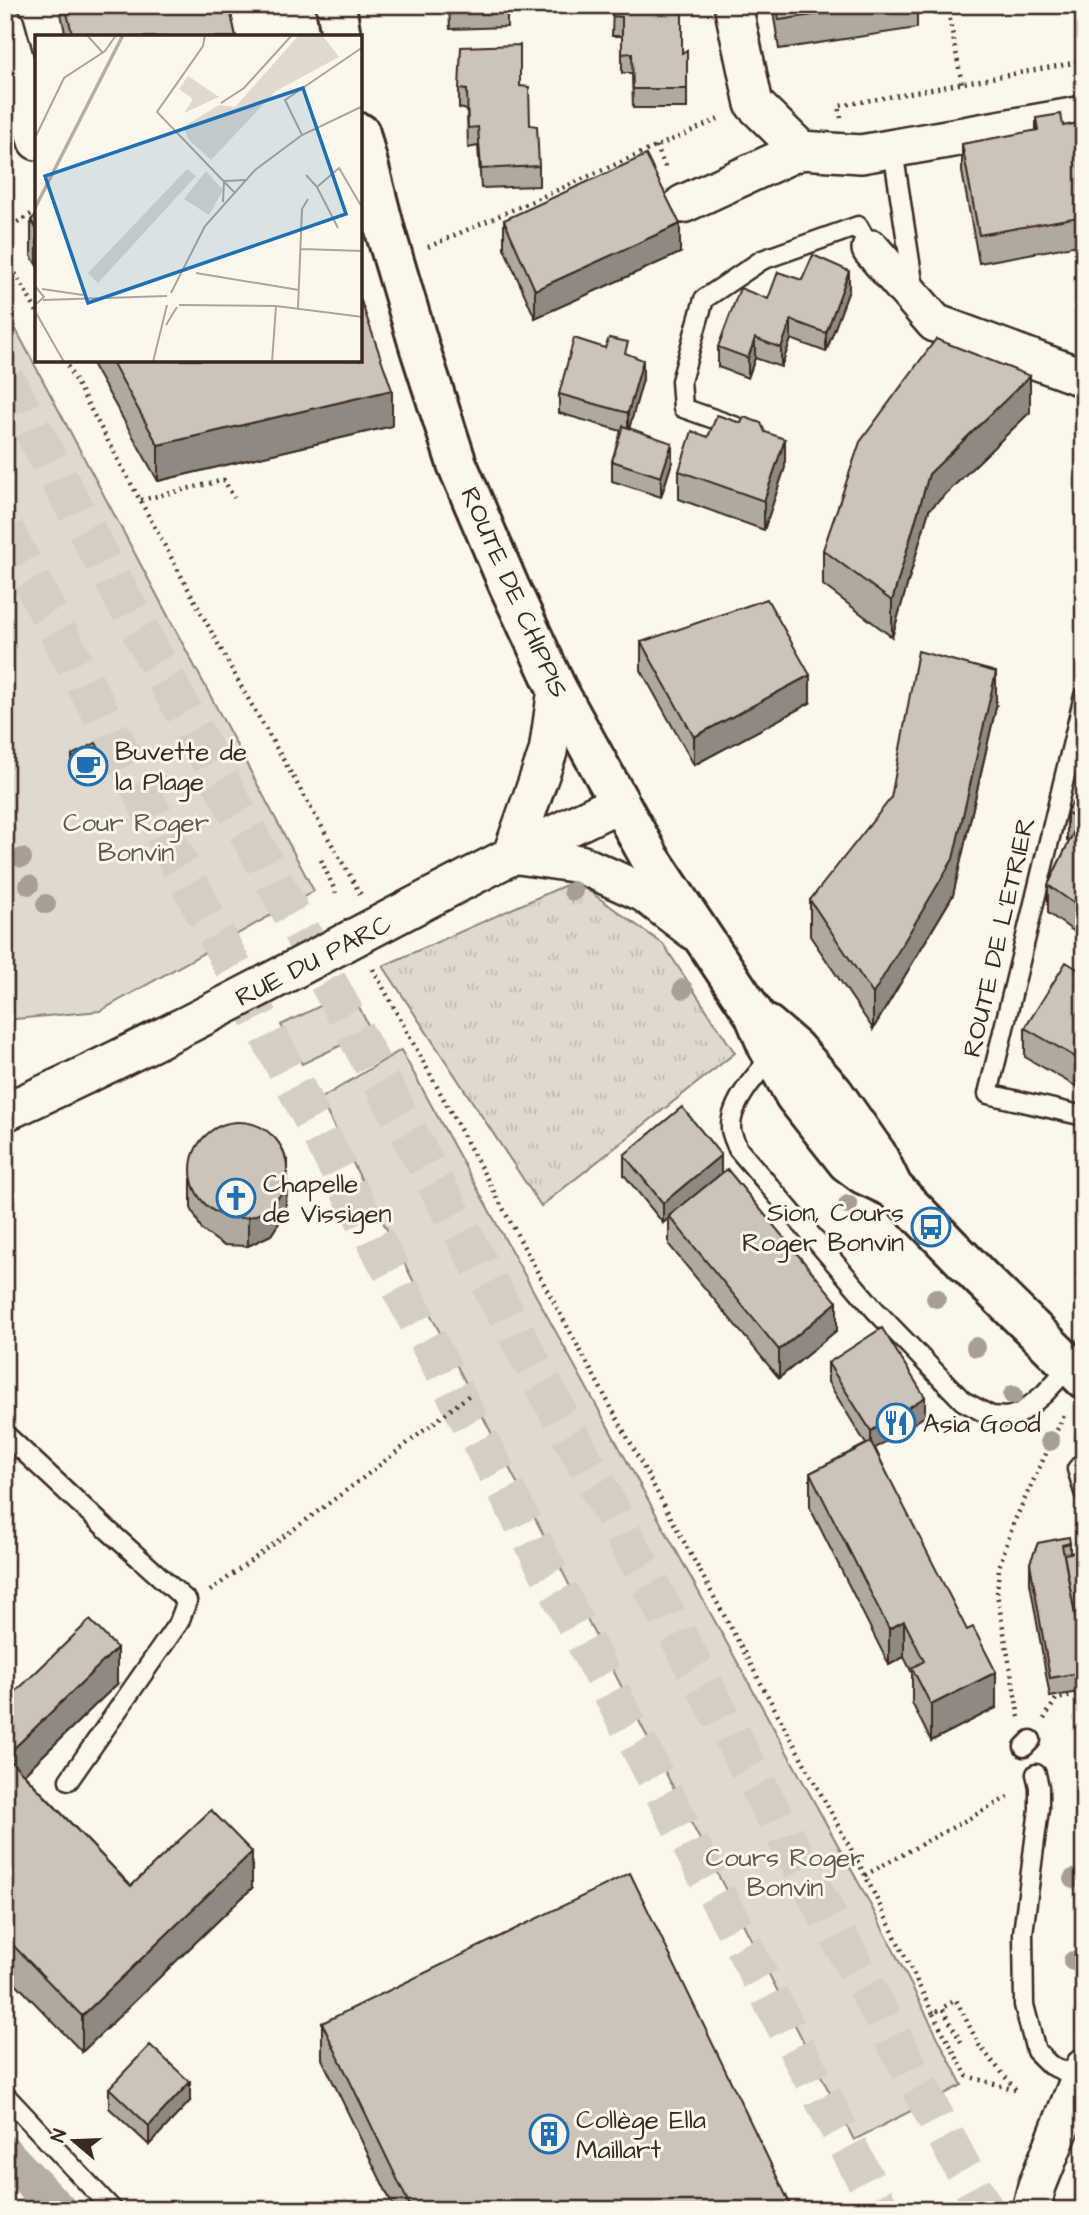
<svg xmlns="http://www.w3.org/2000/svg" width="1089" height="2215" font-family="'Architects Daughter',sans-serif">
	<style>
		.grass { fill: url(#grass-tufts); stroke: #8d8276; stroke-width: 2 }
		.park { fill: #dfd9ce; stroke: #8d8276; stroke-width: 2 }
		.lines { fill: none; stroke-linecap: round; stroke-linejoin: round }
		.canal { stroke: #b6aea2; stroke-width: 37 }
		.motorway-tunnel { stroke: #d5cec3; stroke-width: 38; stroke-dasharray: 38 19; stroke-linecap: butt }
		.service-casing { stroke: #3b2a1e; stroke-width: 23 }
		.minor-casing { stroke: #3b2a1e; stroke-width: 42 }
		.tertiary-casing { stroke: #3b2a1e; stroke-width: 44 }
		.path { stroke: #3b2a1e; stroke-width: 4.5; stroke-dasharray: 2 5; stroke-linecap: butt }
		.service { stroke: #fbf7ec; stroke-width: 18 }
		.minor { stroke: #fbf7ec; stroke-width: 37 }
		.tertiary { stroke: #fbf7ec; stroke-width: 38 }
		.tree { fill: #a89e93 }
		.wall { fill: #afa99f; stroke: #3b2a1e; stroke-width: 2 }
		.shaded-wall { fill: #8f8982; stroke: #3b2a1e; stroke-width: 2 }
		.building { fill: #ccc4b9; stroke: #3b2a1e; stroke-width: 2 }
		.labels { text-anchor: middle; stroke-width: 6; stroke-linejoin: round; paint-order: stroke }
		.street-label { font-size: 26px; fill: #3b2a1e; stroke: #fbf7ec }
		.poi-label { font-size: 26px; fill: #3b2a1e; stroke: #fbf7ec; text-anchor: start }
		.park-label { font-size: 26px; fill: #64564a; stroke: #fbf7ec }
		.inset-river { fill: none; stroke: #b6aea2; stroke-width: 3.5 }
		.inset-road { fill: none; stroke: #aea59a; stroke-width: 2 }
		.view { fill: #1f6fb2; fill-opacity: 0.15; stroke: #1f6fb2; stroke-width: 3.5 }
		.inset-edge { fill: none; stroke: #3b2a1e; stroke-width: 3.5 }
	</style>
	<defs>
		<pattern id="grass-tufts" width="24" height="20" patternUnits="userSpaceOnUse" patternTransform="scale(1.75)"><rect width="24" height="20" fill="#dfd9ce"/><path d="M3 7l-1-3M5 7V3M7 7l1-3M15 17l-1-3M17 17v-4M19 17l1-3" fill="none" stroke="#c0bab0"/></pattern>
	</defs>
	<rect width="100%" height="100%" fill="#fbf7ec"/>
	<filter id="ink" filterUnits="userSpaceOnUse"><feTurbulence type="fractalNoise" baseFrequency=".0143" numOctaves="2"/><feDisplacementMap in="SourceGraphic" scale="14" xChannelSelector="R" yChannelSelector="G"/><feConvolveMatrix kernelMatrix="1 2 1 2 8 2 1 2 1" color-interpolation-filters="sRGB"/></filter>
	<g filter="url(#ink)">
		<path class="grass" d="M575 881 663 944 735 1053 541 1206 383 966Z"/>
		<path class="park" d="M5 309 314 891 100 1011 5 1020Z
			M351 991 371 1031 302 1064 281 1025Z
			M401 1050 867 1898 962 2085 854 2140 320 1099Z"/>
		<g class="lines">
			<path class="canal" d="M5 2154 58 2210"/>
			<path class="motorway-tunnel" d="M5 378 985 2210
				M5 530 881 2210"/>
			<defs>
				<path id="service" d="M893 150 914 288
					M737 427 683 408 681 381 704 299 762 260 858 226 871 249
					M1084 696 988 1094 1084 1116
					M775 1054C758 1072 730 1103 731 1128 731 1135 736 1143 738 1149L875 1310 963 1401 991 1416 1007 1417 1021 1413 1044 1394 1070 1366
					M5 1434 110 1532 187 1601 179 1622 69 1780
					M1084 1461 1077 1469 1084 1492
					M1024 1747 1031 1740
					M1036 1774 1039 1787V1809L1023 1933 1024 2005 1036 2051 1050 2065 1080 2078
					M5 2095 113 2210"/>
				<path id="minor" d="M733 5 754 104 801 150
					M5 25 37 141
					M683 204 801 150 861 154 1084 115
					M871 249 935 323 1084 378
					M512 854 580 864 644 893 694 931
					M512 854 548 752 557 689
					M5 1112C215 1019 412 901 619 803
					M1031 2210 1037 2186 1084 2068"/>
				<path id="tertiary" d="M336 5 341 37
					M360 133 386 234 420 349 457 464 509 586 557 689 650 858 754 1014 768 1047 795 1096 847 1162 863 1174 893 1188
					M767 1025 795 1049 833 1092 877 1155 893 1188 980 1277 1084 1379"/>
			</defs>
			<use href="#service" class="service-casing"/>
			<use href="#minor" class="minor-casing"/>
			<use href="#tertiary" class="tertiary-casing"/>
			<path class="path" d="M947 5 962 84
				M841 118 839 106 1084 61
				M656 146 667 171
				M5 229 37 211
				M428 247 721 118
				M5 255 37 312
				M64 360 242 688 361 895
				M141 500 224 480 234 498
				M321 860 336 893
				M373 969 865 1875 933 2014 942 2008
				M210 1591 359 1481 472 1393
				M1019 1717 997 1594 999 1567 1014 1522 1065 1413
				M1044 1719 1056 1699 1084 1694
				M865 1875 1012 1795
				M933 2014 967 2076 1015 2090
				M961 2042 942 2008 956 2000 979 2045 1016 2090"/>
			<use href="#service" class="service"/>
			<use href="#minor" class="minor"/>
			<use href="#tertiary" class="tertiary"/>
		</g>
		<g class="tree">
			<circle cx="22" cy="858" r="10"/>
			<circle cx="29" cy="885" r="10"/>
			<circle cx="573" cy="891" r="10"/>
			<circle cx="46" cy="904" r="10"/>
			<circle cx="683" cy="989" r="10"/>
			<circle cx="848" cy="1205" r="10"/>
			<circle cx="936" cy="1298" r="10"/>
			<circle cx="976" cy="1347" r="10"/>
			<circle cx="1013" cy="1395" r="10"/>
			<circle cx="1050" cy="1441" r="10"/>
			<circle cx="1073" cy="1879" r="10"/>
			<circle cx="1073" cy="1961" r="10"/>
		</g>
		<path class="wall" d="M59 5H229L236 37H66Z
			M449 5H507V27L450 29Z
			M613 5 682 53 687 50V108H633L632 73H622V36H612Z
			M772 5H917V28L779 49Z
			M520 86 539 166V186L481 188 478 146 468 148 467 110 459 108V89Z
			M1036 118 1063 126 1084 122V244L979 263 962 172V144L1036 131Z
			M37 215V266L31 256V220Z
			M504 220 680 253 535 318 504 248Z
			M802 280 849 290 826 352 791 339 781 367 755 358 748 378 718 367V347L768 299Z
			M628 355 643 379 629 428 672 462 661 497 612 481V461L621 431 559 413V394Z
			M90 360H360L392 426 158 481Z
			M1030 412 929 510 892 637 823 585V550Z
			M765 432 785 467 764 530 679 499V471L708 437Z
			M641 642 810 703 694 765 641 670Z
			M996 707 953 895 873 1029 810 936V900Z
			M1084 723V754H1082V725Z
			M72 755 103 767 79 779 72 765Z
			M1084 785V929L1079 935 1048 913V885L1069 842 1067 841V812Z
			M1084 973V1083L1079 1088 1025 1057V1028Z
			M624 1155 721 1173 837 1330 779 1378 669 1245V1217L663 1223 624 1175Z
			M191 1179 287 1189 285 1214 271 1235 248 1246 223 1245 202 1230 191 1208Z
			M828 1363 925 1416 875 1448 996 1708 931 1741 912 1703V1673L904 1657 889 1665 810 1508V1473L866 1444 828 1382Z
			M1038 1543H1070V1553L1084 1551V1691L1050 1697 1030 1583V1563Z
			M117 1684 24 1774 131 1886 252 1888 82 2052 5 1972V1702Z
			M1084 1804V1828L1082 1827V1808Z
			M322 2023 793 2210H395L322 2059Z
			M109 2088 190 2101 149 2145 109 2108Z"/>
		<path class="shaded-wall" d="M680 224V253L535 318V290Z
			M849 271V290L826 352V333Z
			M791 320V339L781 367V348Z
			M755 338V358L748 378V358Z
			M643 360V379L628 433V413Z
			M1030 376V412L929 510 892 637V601L929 474Z
			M392 390V426L158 481V445Z
			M785 439V467L764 530V501Z
			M672 443V462L661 497V477Z
			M996 672V707L953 895 873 1029V994Z
			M810 675V703L694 765V737Z
			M103 757V767L79 779V769Z
			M1084 901V929L1079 935V907Z
			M1084 1055V1083L1079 1088V1059Z
			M721 1155V1174L663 1223V1203Z
			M287 1161V1189L285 1214 271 1235 248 1246V1218Z
			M837 1302V1330L779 1378V1350Z
			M925 1397V1416L871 1451V1431Z
			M904 1621V1657L889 1665V1629Z
			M117 1648V1684L6 1791V1756Z
			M996 1672V1708L931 1741V1705Z
			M252 1852V1888L82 2052V2016Z
			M190 2082V2101L149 2145V2126Z"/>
		<path class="building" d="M65 5H229L236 37H73Z
			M450 5H507V7L450 9Z
			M613 5H678V12H682V53L687 50V89H633L632 53 622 54V17L612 16Z
			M777 5H879L779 20Z
			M520 45V86L529 87 530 125 537 126 539 166 481 169 478 127 468 128 467 90 459 89 461 47Z
			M1061 114 1063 126 1084 122V216L979 235 962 144 1038 130 1036 118Z
			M646 155 680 224 535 290 504 220Z
			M37 215V230L31 220Z
			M813 255 849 271 826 333 791 320 781 348 755 338 748 358 718 347 740 288 768 299 778 272 802 280Z
			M360 298 392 390 158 445 111 360H360Z
			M574 338 605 348 609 338 628 342 625 353 643 360 628 413 559 394Z
			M936 339 1030 376 929 474 892 601 823 550 860 442Z
			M717 415 741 423 744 417 761 423 765 432 785 439 764 501 679 471 692 431 708 437Z
			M623 426 672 443 661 477 612 461Z
			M767 599 810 675 694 737 641 642Z
			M918 651 996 672 953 859 873 994 810 900 891 798Z
			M96 743 103 757 79 769 72 755Z
			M1084 785V901L1079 907 1048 885 1079 821 1067 812Z
			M1066 962 1084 973V1055L1079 1059 1025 1028Z
			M682 1107 721 1155 663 1203 624 1155Z
			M191 1170a48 48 0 1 1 96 0a48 48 0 1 1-96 0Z
			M727 1169 837 1302 779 1350 669 1216Z
			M882 1328 925 1397 871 1431 828 1363Z
			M871 1442 967 1630 973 1627 996 1672 931 1705 912 1668 924 1661 904 1621 889 1629 810 1473Z
			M1069 1537 1070 1543 1062 1545 1082 1653 1084 1652V1672L1050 1678 1030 1563 1038 1543Z
			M1084 1551V1652L1082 1653 1064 1554Z
			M90 1620 117 1648 6 1756 131 1886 211 1810 252 1852 82 2016 5 1937V1702Z
			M630 1873 793 2210H412L322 2023Z
			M150 2045 190 2082 149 2126 109 2088Z"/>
	</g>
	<defs>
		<symbol id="cafe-ring" viewBox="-11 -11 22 22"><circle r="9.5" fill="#fbf7ec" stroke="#1f6fb2" stroke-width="1.5"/><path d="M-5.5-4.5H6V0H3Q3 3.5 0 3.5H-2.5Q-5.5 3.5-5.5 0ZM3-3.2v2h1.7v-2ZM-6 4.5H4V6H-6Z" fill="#1f6fb2"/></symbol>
		<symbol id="church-ring" viewBox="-11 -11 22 22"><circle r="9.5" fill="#fbf7ec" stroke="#1f6fb2" stroke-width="1.5"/><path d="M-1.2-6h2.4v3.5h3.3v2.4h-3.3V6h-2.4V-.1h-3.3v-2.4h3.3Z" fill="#1f6fb2"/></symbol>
		<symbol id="bus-ring" viewBox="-11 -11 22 22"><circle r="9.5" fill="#fbf7ec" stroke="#1f6fb2" stroke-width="1.5"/><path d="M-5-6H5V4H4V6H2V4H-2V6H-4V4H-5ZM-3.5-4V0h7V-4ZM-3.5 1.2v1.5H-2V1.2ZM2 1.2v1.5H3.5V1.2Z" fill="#1f6fb2"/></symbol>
		<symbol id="restaurant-ring" viewBox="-11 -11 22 22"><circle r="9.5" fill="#fbf7ec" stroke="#1f6fb2" stroke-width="1.5"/><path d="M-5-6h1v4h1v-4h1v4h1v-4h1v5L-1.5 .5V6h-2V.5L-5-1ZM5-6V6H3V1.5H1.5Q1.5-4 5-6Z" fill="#1f6fb2"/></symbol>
		<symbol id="building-ring" viewBox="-11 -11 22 22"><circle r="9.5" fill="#fbf7ec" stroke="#1f6fb2" stroke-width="1.5"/><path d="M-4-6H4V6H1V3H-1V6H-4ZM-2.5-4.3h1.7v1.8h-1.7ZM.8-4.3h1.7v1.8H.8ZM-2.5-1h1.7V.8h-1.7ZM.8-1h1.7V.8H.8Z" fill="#1f6fb2"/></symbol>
	</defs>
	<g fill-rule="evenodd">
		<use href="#cafe-ring" x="66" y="744" width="44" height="44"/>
		<use href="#church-ring" x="214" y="1176" width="44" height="44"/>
		<use href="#bus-ring" x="909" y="1205" width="44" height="44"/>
		<use href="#restaurant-ring" x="874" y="1401" width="44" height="44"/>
		<use href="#building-ring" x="527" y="2112" width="44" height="44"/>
	</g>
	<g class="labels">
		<g class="street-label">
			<text transform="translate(515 592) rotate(66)" y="9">ROUTE DE CHIPPIS</text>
			<text transform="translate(998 937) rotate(-77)" y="9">ROUTE DE L'ETRIER</text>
			<text transform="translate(313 960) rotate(-27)" y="9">RUE DU PARC</text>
		</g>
		<g class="poi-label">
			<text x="115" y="760">Buvette de<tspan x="115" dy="30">la Plage</tspan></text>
			<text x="263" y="1192">Chapelle<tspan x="263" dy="30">de Vissigen</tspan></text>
			<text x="904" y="1221" text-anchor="end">Sion, Cours<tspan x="904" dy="30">Roger Bonvin</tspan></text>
			<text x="923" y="1432">Asia Good</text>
			<text x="576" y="2128">Collège Ella<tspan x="576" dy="30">Maillart</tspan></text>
		</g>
		<g class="park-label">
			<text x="136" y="831">Cour Roger<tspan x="136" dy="30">Bonvin</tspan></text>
			<text x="785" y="1866">Cours Roger<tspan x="785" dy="30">Bonvin</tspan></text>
		</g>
	</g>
	<g transform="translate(35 35)">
		<rect width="327" height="327" fill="#fbf7ec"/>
		<path d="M153 41 184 62 149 78 158 64 144 54ZM171 136 188 155 174 180 149 164Z" fill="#dfd9ce"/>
		<path d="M264 0H287L304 22 241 56 176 125 154 105 148 92 184 70 200 72ZM152 134 161 141 63 248 53 238Z" fill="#dfd9ce"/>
		<path class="inset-river" d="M0 173 88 0"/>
		<path class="inset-road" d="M52 0 68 18M170 0 168 11 122 77 199 157M186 68 209 53 257 0M267 100 250 65 328 12M0 103 29 43 70 16 81 0M271 140 282 152 303 193M189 146 210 145M282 152 304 133 328 174M188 167 189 146M266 214 328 216M161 238 264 255M0 251 9 262 0 270M7 254 48 260M136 258 170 191 220 135 267 100 328 71M8 265 132 261M144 270 241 271 328 282M263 273 267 174 273 164M0 276 29 327M131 290 142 272M118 327 132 270M237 327 241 271"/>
		<path class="view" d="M268 53 311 179 53 268 10 141Z"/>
		<rect width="327" height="327" class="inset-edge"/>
	</g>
	<rect width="1089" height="2215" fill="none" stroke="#fbf7ec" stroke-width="28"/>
	<rect x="14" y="14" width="1061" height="2187" fill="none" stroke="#3b2a1e" stroke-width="2.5" filter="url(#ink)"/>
	<g transform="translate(74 2141) rotate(289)" stroke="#fbf7ec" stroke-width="5" paint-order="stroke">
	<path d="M0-5L12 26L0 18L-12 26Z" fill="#3b2a1e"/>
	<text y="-10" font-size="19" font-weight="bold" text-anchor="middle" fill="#3b2a1e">N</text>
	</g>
</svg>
